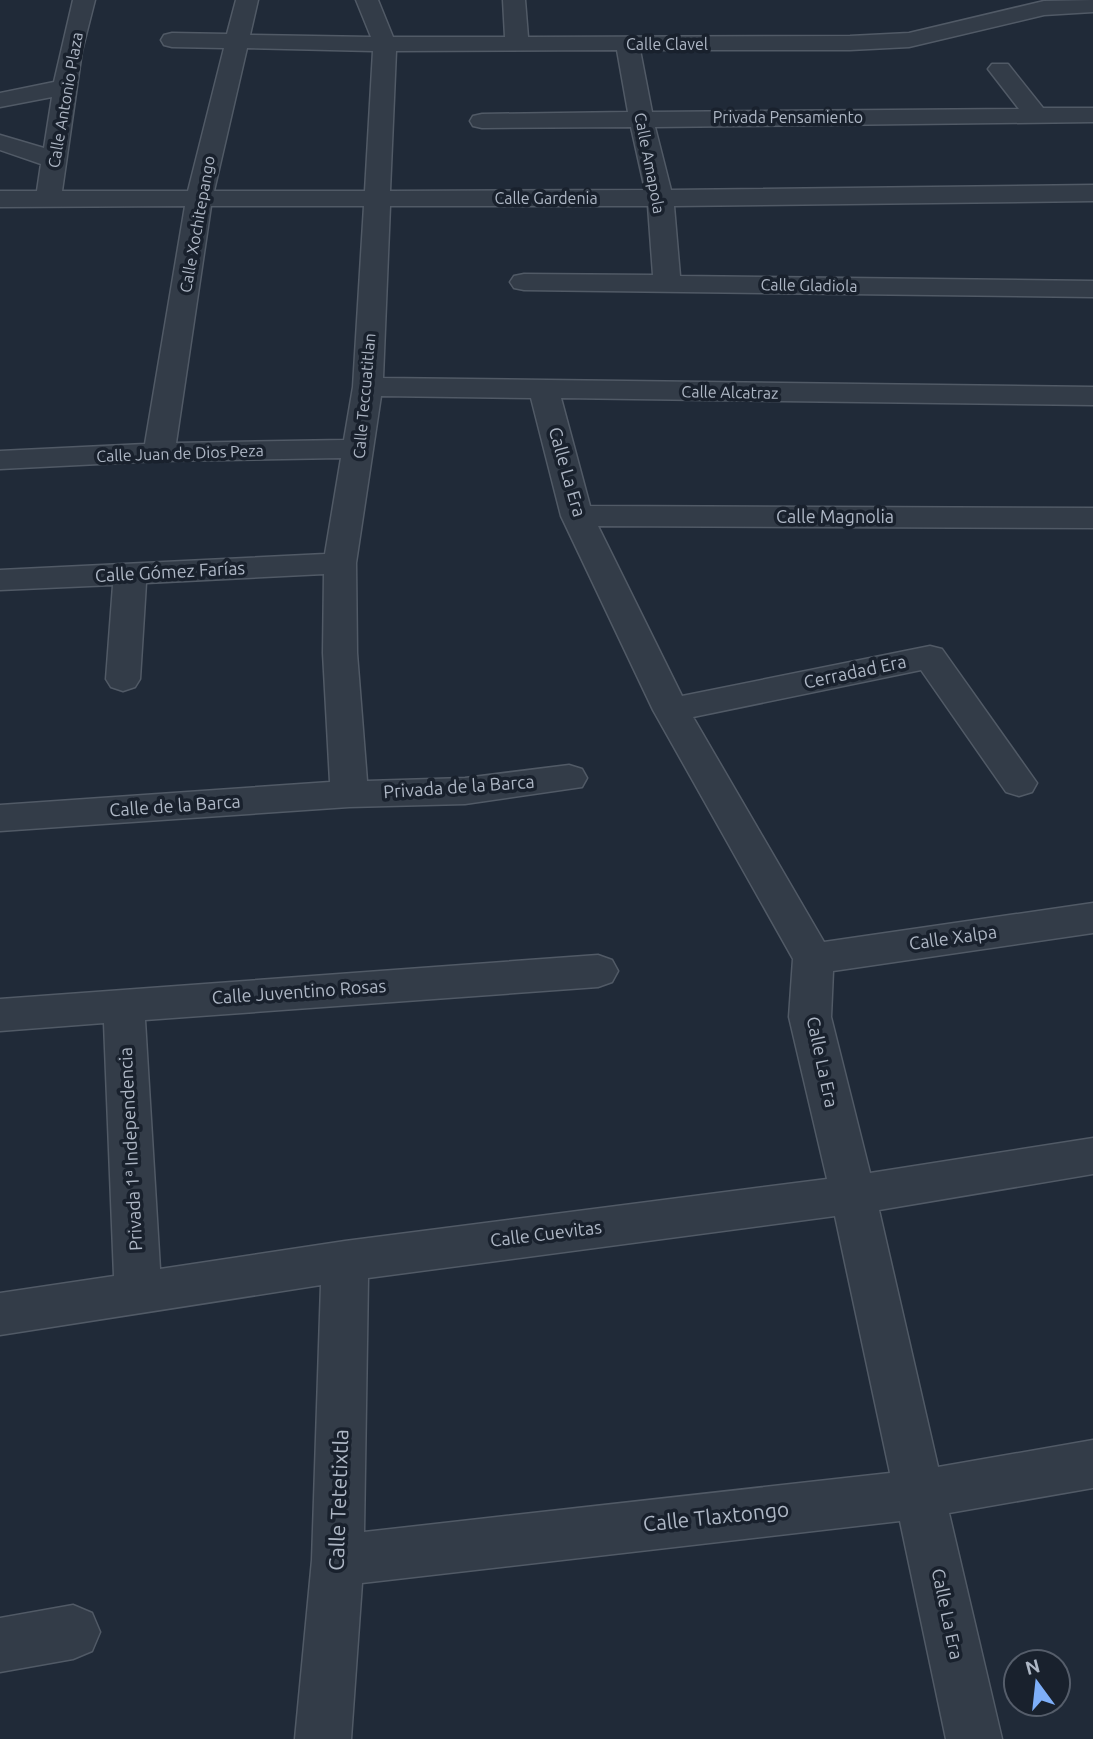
<svg xmlns="http://www.w3.org/2000/svg" width="1093" height="1739" font-family="Ubuntu,sans-serif">
	<style>
		.lines { fill: none; stroke-linecap: round; stroke-linejoin: round }
		.minor-casing { stroke: #515a66; stroke-width: 3 }
		.minor { fill: #333c48; fill-rule: evenodd }
		.labels { text-anchor: middle; stroke-width: 7; stroke-linejoin: round; paint-order: stroke }
		.far-street-label { font-size: 16px; fill: #aeb7c5; stroke: #19212d }
		.street-label { font-size: 18px; fill: #aeb7c5; stroke: #19212d }
		.near-street-label { font-size: 21px; fill: #aeb7c5; stroke: #19212d }
	</style>
	<rect width="100%" height="100%" fill="#202a38"/>
	<g class="lines">
		<defs>
			<path id="minor" d="M73 0H95L82 51 62 191H188L224 48 172 47 164 45 161 40 164 35 172 33 227 34 236 0H258L250 35 371 37 356 0H378L393 37H505L503 0H525L528 37 850 36 909 33 1044 1 1093 0V12L1044 15 909 47 850 50H640L652 112 1019 109 988 69 992 64H1008L1043 108H1093V122L655 127 671 190 1093 185V201L674 206 680 276 1093 281V297L524 290 514 288 510 282 514 276 524 274 653 275 648 206H390L383 378 1093 387V405L561 398 590 506 1093 508V528L598 526 682 696 930 646 942 649 1037 783 1032 792 1019 796 1006 792 921 670 693 717 824 942 1093 903V933L833 971 831 1017 870 1173 1093 1138V1174L879 1210 938 1467 1093 1440V1488L949 1513 1002 1739H946L900 1521 362 1583 351 1739H295L312 1560 321 1285 0 1335V1293L114 1276 104 1023 0 1031V999L598 955 612 960 618 971 612 982 598 987 145 1020 160 1269 345 1241 827 1179 789 1017 793 959 653 710 561 516 531 398 381 396 356 563 357 653 367 781 465 778 569 765 582 769 587 778 582 787 465 804 349 807 0 831V805L330 782 323 653 324 574 146 583 140 679 135 687 123 691 111 687 106 679 113 585 0 590V570L325 554 341 458 159 461 0 469V451L145 444 185 206 0 207V191H37L41 164 0 150V135L44 148 52 97 0 107V93L54 82ZM247 48 373 51 365 191H214ZM617 50 628 112 482 114 473 116 470 121 473 126 482 128 631 127 645 190 390 191 396 51ZM211 206H364L353 387 344 440 176 443ZM835 1216 890 1473 364 1532 368 1278Z
				M73 1605 92 1613 100 1632 92 1651 73 1659 0 1672V1618Z"/>
		</defs>
		<use href="#minor" class="minor-casing"/>
		<use href="#minor" class="minor"/>
	</g>
	<g class="labels">
		<g class="far-street-label">
			<text x="667" y="50">Calle Clavel</text>
			<text transform="translate(65 100) rotate(-80)" y="6">Calle Antonio Plaza</text>
			<text x="788" y="123">Privada Pensamiento</text>
			<text transform="translate(650 163) rotate(79)" y="6">Calle Amapola</text>
			<text x="546" y="204">Calle Gardenia</text>
			<text transform="translate(197 224) rotate(-80)" y="6">Calle Xochitepango</text>
			<text transform="translate(809 285) rotate(1)" y="6">Calle Gladiola</text>
			<text transform="translate(730 392) rotate(1)" y="6">Calle Alcatraz</text>
			<text transform="translate(364 396) rotate(-85)" y="6">Calle Teccuatitlan</text>
			<text transform="translate(180 453) rotate(-2)" y="6">Calle Juan de Dios Peza</text>
		</g>
		<g class="street-label">
			<text transform="translate(567 472) rotate(74)" y="6">Calle La Era</text>
			<text x="835" y="523">Calle Magnolia</text>
			<text transform="translate(170 572) rotate(-3)" y="6">Calle Gómez Farías</text>
			<text transform="translate(855 672) rotate(-12)" y="6">Cerradad Era</text>
			<text transform="translate(459 787) rotate(-4)" y="6">Privada de la Barca</text>
			<text transform="translate(175 806) rotate(-4)" y="6">Calle de la Barca</text>
			<text transform="translate(953 938) rotate(-8)" y="6">Calle Xalpa</text>
			<text transform="translate(299 992) rotate(-4)" y="6">Calle Juventino Rosas</text>
			<text transform="translate(822 1062) rotate(78)" y="6">Calle La Era</text>
			<text transform="translate(131 1149) rotate(-93)" y="6">Privada 1ª Independencia</text>
			<text transform="translate(546 1234) rotate(-7)" y="6">Calle Cuevitas</text>
			<text transform="translate(947 1614) rotate(78)" y="6">Calle La Era</text>
		</g>
		<g class="near-street-label">
			<text transform="translate(339 1500) rotate(-88)" y="7">Calle Tetetixtla</text>
			<text transform="translate(716 1517) rotate(-6)" y="7">Calle Tlaxtongo</text>
		</g>
	</g>
	<g transform="translate(1037 1683) rotate(345)"><circle r="33" fill="#19212d" stroke="#555d6a" stroke-width="2"/>
	<path d="M0-5L12 26L0 18L-12 26Z" fill="#7eaff9"/>
	<text y="-10" font-size="19" font-weight="bold" text-anchor="middle" fill="#aeb7c5">N</text>
	</g>
</svg>
